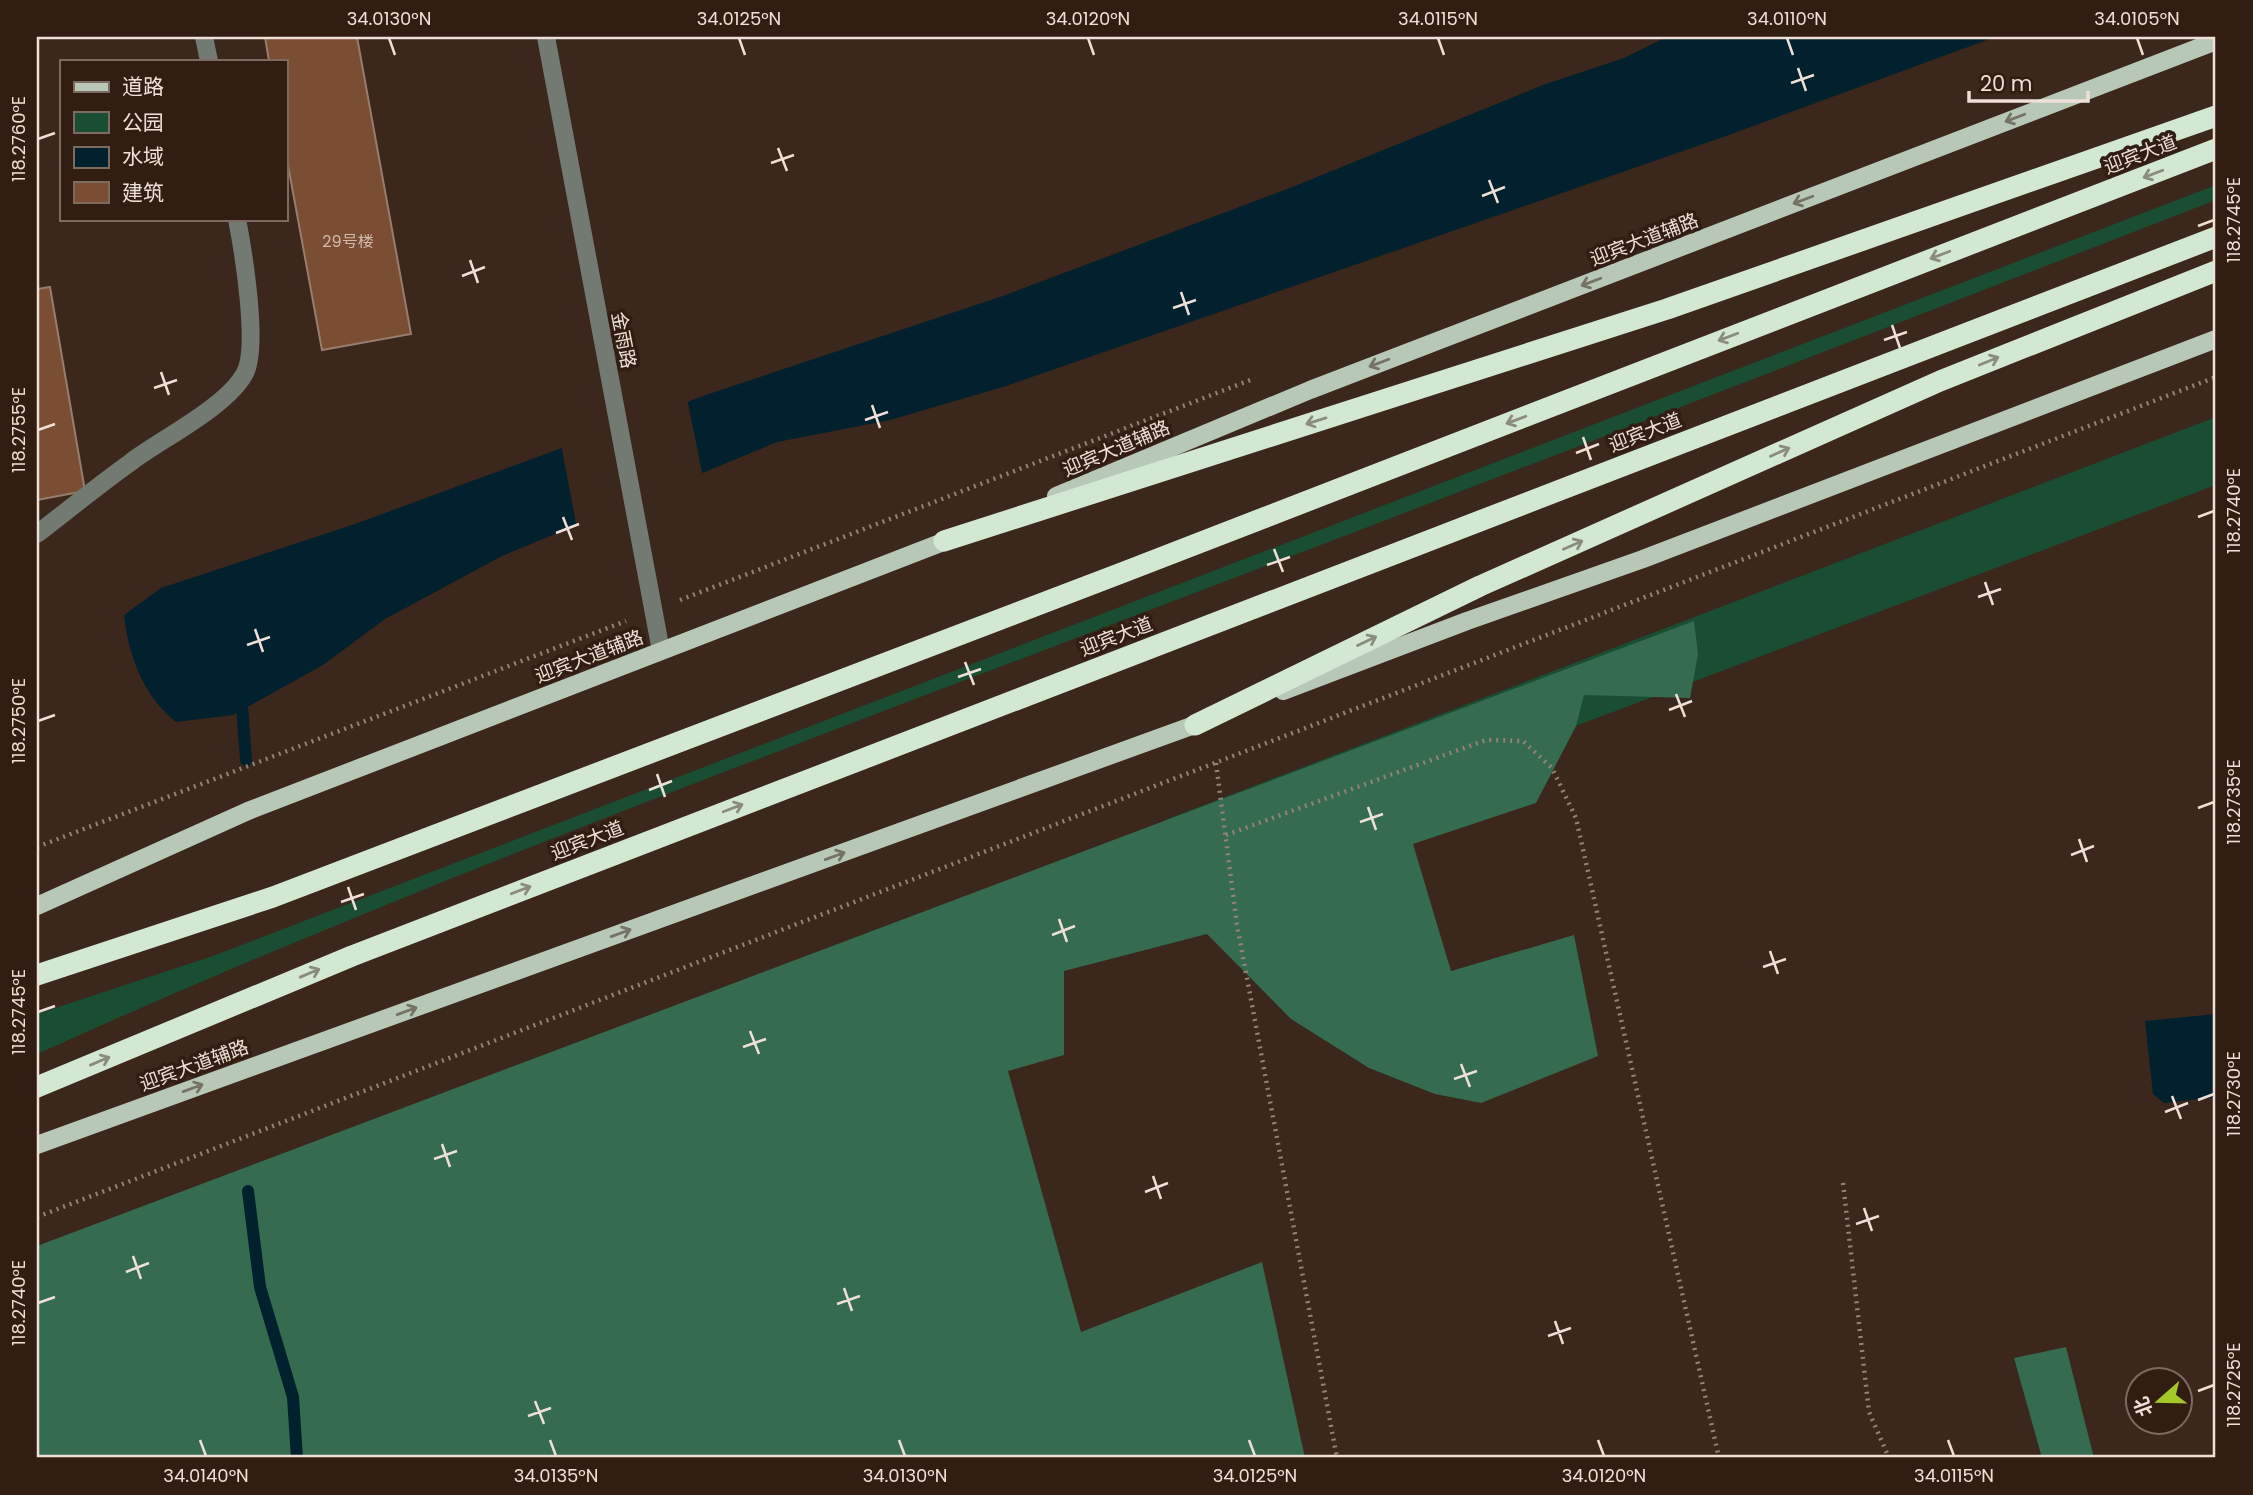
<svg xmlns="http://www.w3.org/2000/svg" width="2253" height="1495" font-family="Poppins,'Noto Sans SC',sans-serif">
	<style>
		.green { fill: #194e33 }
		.forest { fill: #356b4e }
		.water { fill: #00212d }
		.pier { fill: #3b271b }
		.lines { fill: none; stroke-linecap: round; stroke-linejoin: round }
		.stream { stroke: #00212d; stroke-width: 12 }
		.building { fill: #7b4d32; stroke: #967d6f; stroke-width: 2 }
		.path { stroke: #938278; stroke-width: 4.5; stroke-dasharray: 2 5; stroke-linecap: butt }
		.minor { stroke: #727a71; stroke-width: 18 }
		.major { stroke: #b7c9b6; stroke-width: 18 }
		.highway { stroke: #d3e8d2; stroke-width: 21 }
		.oneway { stroke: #747364 }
		.oneway2 { stroke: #8a8d7c }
		.ticks { fill: none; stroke: #eee0d8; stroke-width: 2.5 }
		.labels { text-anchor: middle; stroke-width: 7; stroke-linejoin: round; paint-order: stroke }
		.number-label { font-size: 16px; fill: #d1bbae }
		.street-label { font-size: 19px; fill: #eee0d8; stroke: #311d12 }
		.neatline { fill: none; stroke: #eee0d8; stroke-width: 2.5 }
		.ticks-label { font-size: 18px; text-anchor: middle; fill: #eee0d8 }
	</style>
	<rect width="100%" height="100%" fill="#3b271b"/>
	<path class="green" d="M2216 185V200C1832 349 1448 497 1063 643 719 774 373 902 37 1054V1014L213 956Z
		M2216 417V485L1254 847 1165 820Z"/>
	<path class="forest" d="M1694 621 1698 654 1690 698 1584 695 1576 726 1536 803 1413 844 1451 971 1574 935 1598 1056 1481 1103 1435 1094 1369 1068 1291 1019 1207 934 1064 971V1055L1008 1071 1081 1332 1262 1262 1305 1458H37V1246Z
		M2066 1347 2094 1458H2042L2014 1358Z"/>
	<path class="water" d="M1667 37H1995L1726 136 1006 386 890 420 777 442 502 556 385 619 323 665 233 715 176 722C144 697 128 655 124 615L161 588 355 524 709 394 1003 296 1295 186 1543 85 1624 58Z
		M2216 1014V1097L2164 1103 2153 1094 2145 1021Z"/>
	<path class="pier" d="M687 398 703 477 577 529 561 444Z"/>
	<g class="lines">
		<path class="stream" d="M241 694 246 760
			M248 1191 260 1287 293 1397 297 1458"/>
	</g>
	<path class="building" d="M265 37H357L411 334 322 350 285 149V61H269Z
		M50 287 85 491 37 500V289Z"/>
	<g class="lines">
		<path class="path" d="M680 600 1253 379
			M1216 763 1237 925 1337 1458
			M1226 835 1486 740 1523 741 1552 768 1576 818 1719 1458
			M37 847 626 621
			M1843 1183 1869 1412 1889 1458
			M37 1217 2216 377"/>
		<path class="minor" d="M204 37 209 61
			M546 37 661 651
			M37 534C68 510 99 485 131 462 161 439 227 407 245 373 259 346 243 250 237 219"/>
		<path class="major" d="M1056 496 1310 390 2216 41
			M1283 691 1467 621 1643 559 2216 339
			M37 906 248 811 956 537
			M37 1145 1208 720"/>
		<path class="highway" d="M944 541 1667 309 2216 116
			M1195 725 1480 586 1940 381 2216 271
			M37 975 273 897 1124 572 2216 149
			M37 1087 352 956 2216 237"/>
	</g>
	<defs><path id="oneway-shaft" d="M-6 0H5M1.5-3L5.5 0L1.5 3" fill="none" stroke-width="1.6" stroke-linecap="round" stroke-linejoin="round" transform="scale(1.75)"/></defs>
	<g class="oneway">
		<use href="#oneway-shaft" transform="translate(2015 118) rotate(159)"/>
		<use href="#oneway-shaft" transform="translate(1803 200) rotate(159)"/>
		<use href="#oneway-shaft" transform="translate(1591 282) rotate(159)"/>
		<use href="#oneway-shaft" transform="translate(1379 363) rotate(159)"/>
		<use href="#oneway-shaft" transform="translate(835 856) rotate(-20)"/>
		<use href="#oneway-shaft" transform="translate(621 933) rotate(-20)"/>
		<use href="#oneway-shaft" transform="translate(407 1011) rotate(-20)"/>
		<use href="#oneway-shaft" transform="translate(193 1088) rotate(-20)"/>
	</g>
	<g class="oneway2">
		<use href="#oneway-shaft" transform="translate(2153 174) rotate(159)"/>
		<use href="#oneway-shaft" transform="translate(1940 255) rotate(159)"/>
		<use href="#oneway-shaft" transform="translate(1728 337) rotate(159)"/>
		<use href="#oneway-shaft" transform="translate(1989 361) rotate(-22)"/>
		<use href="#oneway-shaft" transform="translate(1516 420) rotate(159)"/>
		<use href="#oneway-shaft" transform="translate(1316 421) rotate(163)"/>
		<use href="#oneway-shaft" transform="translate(1780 452) rotate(-24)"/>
		<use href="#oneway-shaft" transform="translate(1573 545) rotate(-24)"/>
		<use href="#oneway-shaft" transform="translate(1367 641) rotate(-26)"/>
		<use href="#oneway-shaft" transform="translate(733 808) rotate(-21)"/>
		<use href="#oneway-shaft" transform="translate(521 890) rotate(-21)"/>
		<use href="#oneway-shaft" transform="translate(310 973) rotate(-23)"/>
		<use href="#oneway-shaft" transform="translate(100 1061) rotate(-23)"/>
	</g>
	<path class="ticks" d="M389 38 395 55M739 38 745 55M1088 38 1094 55M1438 38 1444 55M1787 38 1793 55M2137 38 2143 55M1798 68 1806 91M1791 83 1814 75M38 139 55 133M778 148 787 171M771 163 794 155M1489 180 1498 203M1482 196 1505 187M2198 226 2214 220M470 260 478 283M462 276 485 267M1181 292 1189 315M1173 308 1196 300M1892 325 1900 348M1884 340 1907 332M161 372 169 395M154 388 177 380M872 405 880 428M865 420 888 412M38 430 55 424M1583 437 1591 460M1576 453 1599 444M563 517 572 540M2198 517 2214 511M556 533 579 524M1274 549 1283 572M1267 565 1290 557M1985 582 1993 605M1978 597 2001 589M255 629 263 652M247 645 270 637M965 662 974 685M958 677 981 669M1676 694 1685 717M1669 710 1692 701M38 721 55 715M657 774 665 797M649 790 672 781M1368 807 1376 830M2198 808 2214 802M1360 822 1383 814M2079 839 2087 862M2071 855 2094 846M348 887 356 910M341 902 364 894M1059 919 1067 942M1052 935 1075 926M1770 951 1778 974M1763 967 1786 959M38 1012 55 1006M750 1031 759 1054M743 1047 766 1039M1461 1064 1470 1087M1454 1079 1477 1071M2172 1096 2181 1119M2198 1100 2214 1094M2165 1112 2188 1103M442 1144 450 1167M434 1159 457 1151M1153 1176 1161 1199M1145 1192 1168 1183M1864 1208 1872 1231M1856 1224 1879 1216M133 1256 141 1279M126 1272 149 1263M844 1288 852 1311M38 1303 55 1297M837 1304 860 1296M1555 1321 1563 1344M1548 1336 1571 1328M2198 1391 2214 1385M535 1401 544 1424M528 1416 551 1408M200 1440 206 1456M550 1440 556 1456M899 1440 905 1456M1249 1440 1255 1456M1598 1440 1604 1456M1948 1440 1954 1456"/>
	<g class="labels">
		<g class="number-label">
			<text x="348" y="247">29号楼</text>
		</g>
		<g class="street-label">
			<text transform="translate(2140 154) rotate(-21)" y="7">迎宾大道</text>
			<text transform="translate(1644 239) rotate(-21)" y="7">迎宾大道辅路</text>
			<text transform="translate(624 340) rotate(79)" y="7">金雨路</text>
			<text transform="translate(1645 432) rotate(-21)" y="7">迎宾大道</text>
			<text transform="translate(1116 448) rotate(-23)" y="7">迎宾大道辅路</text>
			<text transform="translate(1116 636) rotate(-21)" y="7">迎宾大道</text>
			<text transform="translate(589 656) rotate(-21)" y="7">迎宾大道辅路</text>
			<text transform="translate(587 840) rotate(-21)" y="7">迎宾大道</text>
			<text transform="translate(194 1065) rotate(-20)" y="7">迎宾大道辅路</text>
		</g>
	</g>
	<rect width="2253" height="1495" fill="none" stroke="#311d12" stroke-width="77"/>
	<rect x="60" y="60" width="228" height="161" fill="#311d12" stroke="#7d6b61" stroke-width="2"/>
	<rect x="74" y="82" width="35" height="10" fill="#b7c9b6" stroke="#7d6b61" stroke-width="2"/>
	<text x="122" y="94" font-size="21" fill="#eee0d8">道路</text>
	<rect x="74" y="112" width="35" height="21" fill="#194e33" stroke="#7d6b61" stroke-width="2"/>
	<text x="122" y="130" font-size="21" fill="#eee0d8">公园</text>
	<rect x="74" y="147" width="35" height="21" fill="#00212d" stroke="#7d6b61" stroke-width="2"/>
	<text x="122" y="164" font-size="21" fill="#eee0d8">水域</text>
	<rect x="74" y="182" width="35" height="21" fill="#7b4d32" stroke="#7d6b61" stroke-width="2"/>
	<text x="122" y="200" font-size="21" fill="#eee0d8">建筑</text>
	<g transform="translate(2159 1401) rotate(250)"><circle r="33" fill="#311d12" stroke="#7d6b61" stroke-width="2"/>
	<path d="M0-5L12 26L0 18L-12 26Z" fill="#a2c928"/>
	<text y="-10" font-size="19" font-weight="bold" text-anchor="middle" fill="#eee0d8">北</text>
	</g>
	<path d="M1969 91v10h119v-10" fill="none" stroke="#eee0d8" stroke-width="3.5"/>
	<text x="1980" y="91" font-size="21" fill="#eee0d8" stroke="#311d12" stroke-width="5" paint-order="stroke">20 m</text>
	<rect x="38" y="38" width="2176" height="1418" class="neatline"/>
	<g class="ticks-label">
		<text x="389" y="25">34.0130°N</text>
		<text x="739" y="25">34.0125°N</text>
		<text x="1088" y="25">34.0120°N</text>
		<text x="1438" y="25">34.0115°N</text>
		<text x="1787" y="25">34.0110°N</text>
		<text x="2137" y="25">34.0105°N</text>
		<text transform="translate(19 139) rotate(-90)" y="6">118.2760°E</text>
		<text transform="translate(2234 220) rotate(-90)" y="6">118.2745°E</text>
		<text transform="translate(19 430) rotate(-90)" y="6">118.2755°E</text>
		<text transform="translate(2234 511) rotate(-90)" y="6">118.2740°E</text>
		<text transform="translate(19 721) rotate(-90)" y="6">118.2750°E</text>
		<text transform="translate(2234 802) rotate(-90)" y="6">118.2735°E</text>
		<text transform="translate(19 1012) rotate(-90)" y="6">118.2745°E</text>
		<text transform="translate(2234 1094) rotate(-90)" y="6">118.2730°E</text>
		<text transform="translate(19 1303) rotate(-90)" y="6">118.2740°E</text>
		<text transform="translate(2234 1385) rotate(-90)" y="6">118.2725°E</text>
		<text x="206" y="1482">34.0140°N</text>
		<text x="556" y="1482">34.0135°N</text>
		<text x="905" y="1482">34.0130°N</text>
		<text x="1255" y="1482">34.0125°N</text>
		<text x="1604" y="1482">34.0120°N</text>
		<text x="1954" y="1482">34.0115°N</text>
	</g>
</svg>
